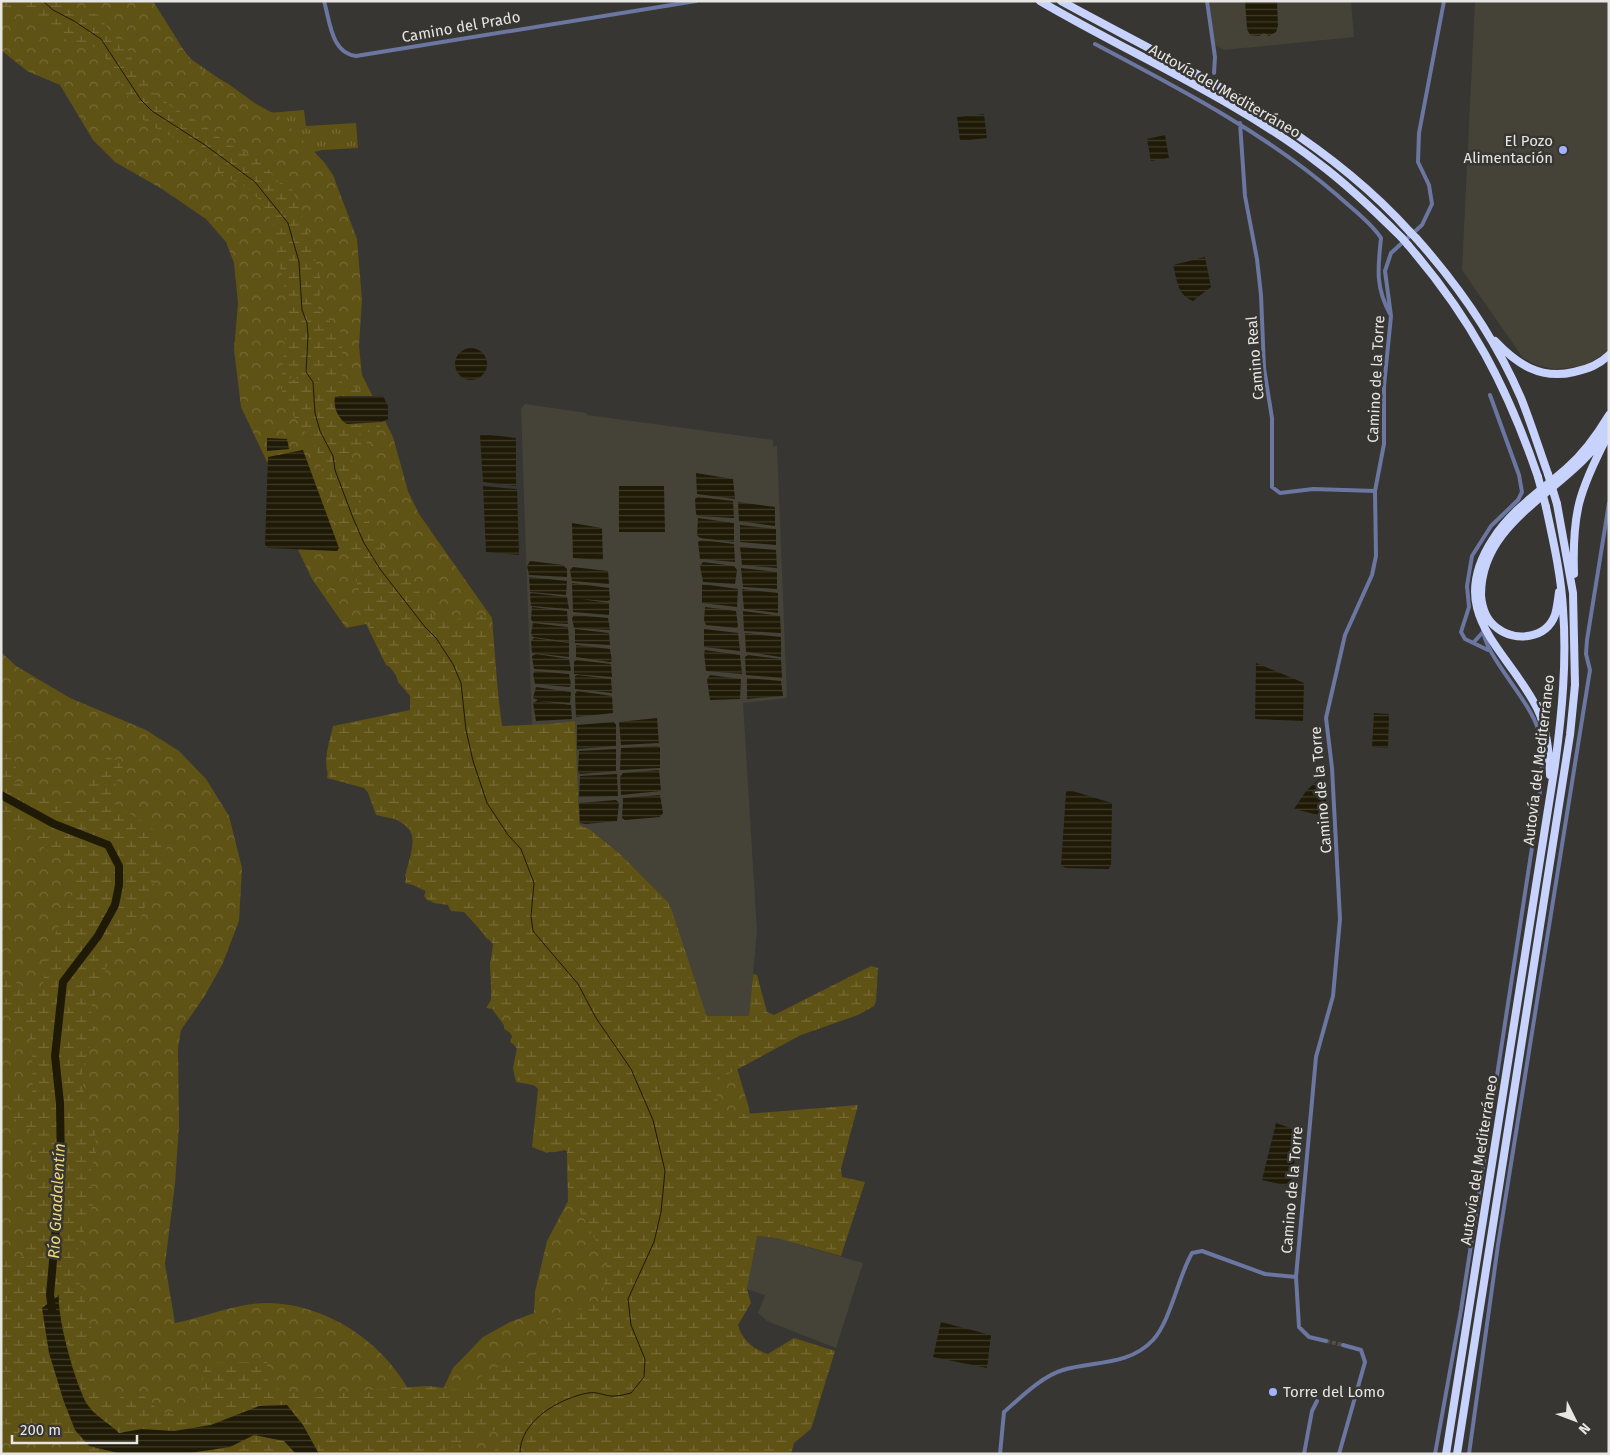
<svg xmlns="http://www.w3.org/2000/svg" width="1610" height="1455" font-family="'Fira Sans',sans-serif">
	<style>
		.built { fill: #454238 }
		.grass { fill: url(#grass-tufts) }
		.forest { fill: url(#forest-crowns) }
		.wetland { fill: url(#wetland-marsh) }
		.water { fill: url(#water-rules) }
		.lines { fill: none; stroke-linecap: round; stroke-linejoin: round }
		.stream { stroke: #1f1a06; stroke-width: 1 }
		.river { stroke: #1f1a06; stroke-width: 8 }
		.minor-tunnel { stroke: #51504d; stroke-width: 4; stroke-dasharray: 4 2; stroke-linecap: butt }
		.minor { stroke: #6b76a1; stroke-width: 4 }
		.motorway { stroke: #c7d3fd; stroke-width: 8 }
		.motorway-bridge { stroke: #c7d3fd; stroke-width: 8 }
		.poi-dot { fill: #a1b3fd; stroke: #373632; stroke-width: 2 }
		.labels { text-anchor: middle; stroke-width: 5; stroke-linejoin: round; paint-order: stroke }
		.street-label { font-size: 15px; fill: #e7e6e4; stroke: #373632 }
		.poi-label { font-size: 15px; fill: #e7e6e4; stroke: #373632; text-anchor: end }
		.water-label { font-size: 16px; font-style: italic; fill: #f0d978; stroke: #373632 }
	</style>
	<defs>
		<pattern id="grass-tufts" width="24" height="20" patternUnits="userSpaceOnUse" patternTransform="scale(1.25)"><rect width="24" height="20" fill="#5f5215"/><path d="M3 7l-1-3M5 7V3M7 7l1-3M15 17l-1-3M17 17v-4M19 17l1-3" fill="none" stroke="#766b37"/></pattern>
		<pattern id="forest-crowns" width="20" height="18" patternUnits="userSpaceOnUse" patternTransform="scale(1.25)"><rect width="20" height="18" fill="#5f5215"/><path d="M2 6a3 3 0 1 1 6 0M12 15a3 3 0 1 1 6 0" fill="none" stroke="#766b37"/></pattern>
		<pattern id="wetland-marsh" width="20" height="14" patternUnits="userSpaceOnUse" patternTransform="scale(1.25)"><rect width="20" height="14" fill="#5f5215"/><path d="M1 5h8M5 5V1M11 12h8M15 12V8" fill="none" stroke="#766b37"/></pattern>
		<pattern id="water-rules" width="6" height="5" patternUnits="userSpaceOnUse" patternTransform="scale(1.25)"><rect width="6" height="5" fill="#1f1a06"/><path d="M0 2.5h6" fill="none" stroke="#403b2a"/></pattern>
	</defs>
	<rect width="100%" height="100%" fill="#373632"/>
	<path class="built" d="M1209 1H1351L1354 37 1224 50 1214 44Z
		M1475 1H1609V351L1584 366 1555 369 1539 366 1523 358 1462 270Z
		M525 404 587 413V415L773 440V446H777L787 698 743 703 757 931 749 1016H701L668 902 620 854 588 828 579 826 532 726 521 409Z
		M756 1236 776 1238 863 1263 836 1348 767 1321 758 1313 765 1295 747 1289Z"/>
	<path class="grass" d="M178 44 191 59 268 113 304 110 306 126 356 123 358 148 323 150 263 163Z"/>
	<path class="forest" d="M1 1H153L193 65 227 83 256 104 280 117 324 162 333 175 357 239 362 300 359 346 362 375 393 437 408 491 419 514 492 618 501 731 575 721 579 824 626 860 671 908 708 1020 736 1065 749 1108 758 1175 704 1454H428L435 1406 453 1368 483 1337 510 1322 534 1313 535 1292 547 1241 568 1201 567 1149 561 1148 547 1153 532 1147 538 1089 534 1085 516 1082 513 1068 518 1044 492 1009 490 963 496 944 486 938 462 901 442 903 427 900 424 896 426 891C416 887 411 885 405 876 418 829 418 830 375 809V801L364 788 327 778 330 757 415 713 410 707 412 698 398 682 394 669 386 665 366 624 346 628 312 579 291 535 276 481 241 407 234 350 238 303 234 263 226 242 206 219 162 189 115 162 93 140 60 85 27 71 1 50Z
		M1 652 16 666 70 698 146 730 179 751 206 779 229 816 242 868 239 921 222 965 204 997 181 1030 178 1048 179 1125 175 1184 165 1264 175 1323C206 1317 236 1303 268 1303 334 1304 400 1353 420 1416 424 1428 425 1442 427 1454H1Z"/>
	<path class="wetland" d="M1 1H64L77 9 98 15 118 41 124 39 133 62 152 91 172 107 202 124 229 145 240 149 263 163 280 184H290L308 233 321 281 318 311 327 316 336 332H342V383L282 375 287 316 286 294 274 239 276 234 273 224 262 202 244 186 224 176 189 146 150 125 139 116 101 50 81 42 69 41 54 33 23 12 10 7 1 10Z
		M285 379 356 387 365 396H337L334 405C346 431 352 422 376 422L383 430 357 434 370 446 367 449 353 452 351 457 364 496 358 502 396 571 408 574 438 623 478 615 488 616 502 726 574 723 579 826 588 828 620 854 668 902 701 1016H749L753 974 757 975 767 1012 774 1015 871 966 878 968 876 1001 874 1006 858 1015 801 1035 714 1082 721 1116 858 1105 841 1169 842 1177 865 1182 841 1256 776 1238 757 1236 747 1289 751 1303 738 1325C742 1340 753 1349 768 1354L794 1338 835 1351 811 1429 794 1443 791 1454H493L502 1433 495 1430 436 1454H319L303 1425 259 1406 211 1425 174 1431 142 1429 120 1433 88 1406 77 1380 58 1303V1296L42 1308 49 1353 64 1402 75 1430 103 1451 122 1454H86L61 1432V1428H39L17 1436 7 1428 1 1414V1253L15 1260 22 1257 24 1253 26 1197 33 1138 31 1130 10 1116 8 1094H30L33 1090C31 1051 38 1025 1 1003V976H5L35 994 43 990C43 977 48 962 44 949 46 945 49 944 51 941 56 936 57 928 60 923 68 906 85 876 70 859 50 859 42 843 27 834 19 829 10 825 1 821V742L11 741 16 769 15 782 30 789 37 785 49 798 59 805 68 801 81 809 85 801 90 774 100 775 108 754 123 766 109 800C123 811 164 830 167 847L150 890 143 913 121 952 107 965 100 991 92 998 91 1023 95 1029 82 1072 85 1106 95 1132 96 1154 90 1173 93 1204 74 1259 75 1269 89 1315 88 1322 92 1326C80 1341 91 1391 110 1398 121 1402 128 1389 139 1394 149 1397 154 1409 163 1413 199 1410 201 1401 204 1367L208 1363 267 1362 268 1383 271 1387 314 1398 345 1392 397 1388 429 1386 462 1390 493 1368 516 1364 530 1356 539 1346 549 1326 556 1319 599 1301 602 1296 607 1262 568 1189 567 1151 564 1150C522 1164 543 1105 539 1087L517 1080 515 1076C516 1064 523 1048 510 1042L513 1034 504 1029V1022L514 1023 518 1017 511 1012 486 1008 491 1000 492 977 490 967 493 944 464 912 451 911 448 905 434 903 427 899 425 888 405 883 416 840 415 833 399 820 376 815 366 787 330 777C321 764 330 741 333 726L410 710V694L383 658 367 623 356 579 335 521 337 516 325 484 316 447 289 410 278 380Z
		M254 1435 284 1441 296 1454H183L230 1447Z"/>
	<path class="water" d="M1245 1H1277L1278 26 1276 32 1269 36 1264 33 1259 36 1250 35 1247 29Z
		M984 114 987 138 960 141 957 117Z
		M1165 135 1169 158 1151 161 1147 139Z
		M1205 257 1211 287 1193 301C1177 295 1177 279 1173 265Z
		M455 364a16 16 0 1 1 32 0a16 16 0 1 1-32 0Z
		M340 396H383L388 406V419L382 422 347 424C338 419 333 407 335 397Z
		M482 434 516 438V486L483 482 480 436Z
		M267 438 287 439 289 449 267 451Z
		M303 450 339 548 337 551 268 548 265 545 268 457Z
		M696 473 733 479 735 499 697 494Z
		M483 486 517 489 519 555 486 552Z
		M619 486H664L665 532H619Z
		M698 497 733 501 734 518 698 516 696 514 695 499Z
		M738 502 775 507V526L739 521Z
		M698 518 734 523V542L700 538 697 535Z
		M572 523 602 528 603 560 573 558Z
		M740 525 776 529V545L740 542Z
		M701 540 734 544 735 562 700 559 698 542Z
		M740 547 776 550 777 568 742 565Z
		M530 561 563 565 567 569V577L529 575 527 566Z
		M703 562 734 566 737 570 735 584 703 582 700 566Z
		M573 567 608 571 609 584 572 581 570 570Z
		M741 568 777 572V589L743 587Z
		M529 577 567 581 566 595 530 592Z
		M572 583 609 588 610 600 607 601 581 599 609 603V615L573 612Z
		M702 584 738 589 737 607 702 603Z
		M742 589 778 593V613L744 609Z
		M532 593 567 597 569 609 531 606 530 594Z
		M532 607 567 611 568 624 533 622 531 619Z
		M705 607 736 611 738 626 737 628 706 625 704 620Z
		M743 611 780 616 781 633 744 631Z
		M574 615 608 618 610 630 574 628 572 618Z
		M533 623 568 627 569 642 533 637 531 634Z
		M575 629 609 633 610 645 575 643Z
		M704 629 738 633 740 651 704 647Z
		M745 633 781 637V657L746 652Z
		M534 638 569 643V657L532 653 531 641Z
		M576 645 610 649 612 661 610 662 576 657Z
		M705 650 740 655 742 674 706 671 704 653Z
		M536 654 569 659 571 671 534 669 532 656Z
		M748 655 781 659 782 678 746 675 745 657Z
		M576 660 611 664 612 677 574 674V662Z
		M1256 663 1304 683 1303 721 1255 719Z
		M535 671 569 674 571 685 569 687 535 684 533 674Z
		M578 675 611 679 612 693 575 689V676Z
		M710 675 741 679 740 699 710 700 707 679Z
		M747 678 781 681 783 696 747 699Z
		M536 687 571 692 570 703 539 701 571 705 572 719 536 721 533 703 538 700 533 698Z
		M577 691 612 696 613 713 576 717 575 694Z
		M1374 713 1389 714 1388 748 1372 747Z
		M657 718 659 743 621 745 619 722Z
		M614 722 616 725V746L577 749V725Z
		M657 746 660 747V768L620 770 621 748Z
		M616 749V771L580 774 578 772 579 751Z
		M659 770 661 791 621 795 620 777 623 773Z
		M617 774 618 796 579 797 580 776Z
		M1319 779 1325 781 1327 817 1294 809 1306 791Z
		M1069 790 1112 803 1111 866 1108 869 1066 868 1061 866 1066 792Z
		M660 795 663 813 660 817 625 820 622 818 623 798Z
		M616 800 619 803 617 821 586 824 580 823 579 803Z
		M1276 1123 1299 1131 1291 1185 1288 1186 1262 1180Z
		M59 1295C57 1318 75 1383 87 1404 94 1415 110 1424 119 1433L142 1429 174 1431 211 1425 259 1406 287 1405 303 1425 319 1454H296L284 1441 254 1435 230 1447 183 1454H122L89 1446 75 1430 64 1402 49 1353 42 1308Z
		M941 1322 991 1335 987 1368 933 1357Z"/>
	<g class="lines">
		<path class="stream" d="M43 1 53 10 74 21 101 39 141 100 152 111 205 145 255 182 288 223 299 262 302 310 307 323 308 336 306 372 313 382 315 413 320 431 333 456 335 470 353 518 364 543 380 569 425 627 436 638 453 664 461 683 466 730 473 761 487 803 508 835 521 849 534 883 531 916 533 931 578 984 596 1018 631 1069 653 1120 665 1171 661 1212 654 1242 628 1299 631 1325 645 1359 644 1377 631 1393C626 1394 620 1396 615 1396 606 1397 598 1391 588 1393 560 1398 519 1421 520 1454"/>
		<path class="river" d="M1 795 54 824 108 845 119 866V885L115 905 98 936 63 982 55 1056 60 1103 61 1171 50 1295 52 1309"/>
		<path class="minor-tunnel" d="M1326 1341 1343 1345"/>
		<path class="minor" d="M324 1C330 21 331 53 356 56L696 1
			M1207 1 1215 57 1214 73
			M1095 44C1180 89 1264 132 1337 195 1351 208 1371 222 1381 238 1378 268 1375 286 1390 314
			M1240 123 1245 196 1257 259 1261 295 1264 368 1272 418V487L1280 493 1313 489 1375 491
			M1474 642 1483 632
			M1488 650 1465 639 1461 632 1469 607 1467 586 1472 556 1491 526 1518 500 1522 492 1519 475 1490 395
			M1326 1341 1309 1337 1299 1327 1296 1277 1316 1057 1333 996 1340 919 1332 768 1326 718 1345 635 1372 575 1376 556 1375 491 1384 444V386L1391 316 1385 271 1391 253 1422 225 1432 204 1429 185 1418 162 1419 133 1444 1
			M1000 1454 1004 1412C1020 1398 1042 1376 1063 1370 1093 1361 1129 1366 1153 1340 1171 1320 1178 1277 1192 1253L1202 1251 1265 1274 1296 1277
			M1304 1454 1312 1411 1317 1401
			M1339 1454 1365 1362 1361 1350 1343 1345
			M1435 1454 1461 1310 1539 802C1541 778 1545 752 1538 729 1529 699 1482 652 1483 628
			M1469 1454 1498 1245 1590 670 1586 654 1587 640 1609 503"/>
		<path class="motorway" d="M1040 1C1132 55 1232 97 1317 162 1348 185 1375 211 1402 238
			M1061 1C1183 68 1316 127 1410 232
			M1416 238C1458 285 1496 340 1521 398 1531 423 1539 449 1548 474
			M1408 245C1471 318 1507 386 1538 477
			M1495 341C1517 364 1540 380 1574 372 1588 369 1599 365 1609 355
			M1574 574C1572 513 1579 491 1607 437
			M1559 592C1558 600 1557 608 1555 615 1546 639 1515 642 1497 628 1486 620 1482 608 1481 595 1481 515 1575 489 1609 427
			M1550 775C1549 753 1547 728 1537 708 1507 648 1444 614 1493 539 1511 510 1541 491 1567 468 1584 453 1597 435 1609 415
			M1446 1454 1555 765C1562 713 1567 661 1563 609 1561 574 1553 540 1546 507
			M1457 1454 1570 735 1575 685 1573 593 1557 504"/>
		<path class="motorway-bridge" d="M1410 232 1416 238
			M1402 238 1408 245
			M1548 474 1557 504
			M1538 477 1546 507"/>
	</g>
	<g class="poi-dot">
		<circle cx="1563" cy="150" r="5"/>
		<circle cx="1273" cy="1392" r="5"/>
	</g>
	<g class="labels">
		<g class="street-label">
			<text transform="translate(461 27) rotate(-10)" y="5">Camino del Prado</text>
			<text transform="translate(1225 91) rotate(30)" y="5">Autovía del Mediterráneo</text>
			<text transform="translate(1255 358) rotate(-95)" y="5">Camino Real</text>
			<text transform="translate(1376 379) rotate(-87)" y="5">Camino de la Torre</text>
			<text transform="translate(1539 760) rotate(-83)" y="5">Autovía del Mediterráneo</text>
			<text transform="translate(1321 790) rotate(-95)" y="5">Camino de la Torre</text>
			<text transform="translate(1479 1160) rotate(-81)" y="5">Autovía del Mediterráneo</text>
			<text transform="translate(1292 1190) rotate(-85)" y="5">Camino de la Torre</text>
		</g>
		<g class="poi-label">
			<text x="1553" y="146">El Pozo<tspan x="1553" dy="17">Alimentación</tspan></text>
			<text x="1283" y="1397" text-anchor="start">Torre del Lomo</text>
		</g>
		<g class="water-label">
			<text transform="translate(56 1201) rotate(-87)" y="6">Río Guadalentín</text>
		</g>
	</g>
	<rect width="1610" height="1455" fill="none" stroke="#e7e6e4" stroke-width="5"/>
	<g transform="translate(1575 1420) rotate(132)" stroke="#373632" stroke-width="4" paint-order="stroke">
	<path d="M0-4L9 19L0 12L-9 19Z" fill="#e7e6e4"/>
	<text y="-8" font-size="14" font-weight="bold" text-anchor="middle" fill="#e7e6e4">N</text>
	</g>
	<path d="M12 1435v8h125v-8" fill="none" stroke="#e7e6e4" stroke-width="2.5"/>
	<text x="20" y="1435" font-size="15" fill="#e7e6e4" stroke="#373632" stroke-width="4" paint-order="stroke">200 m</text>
</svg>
